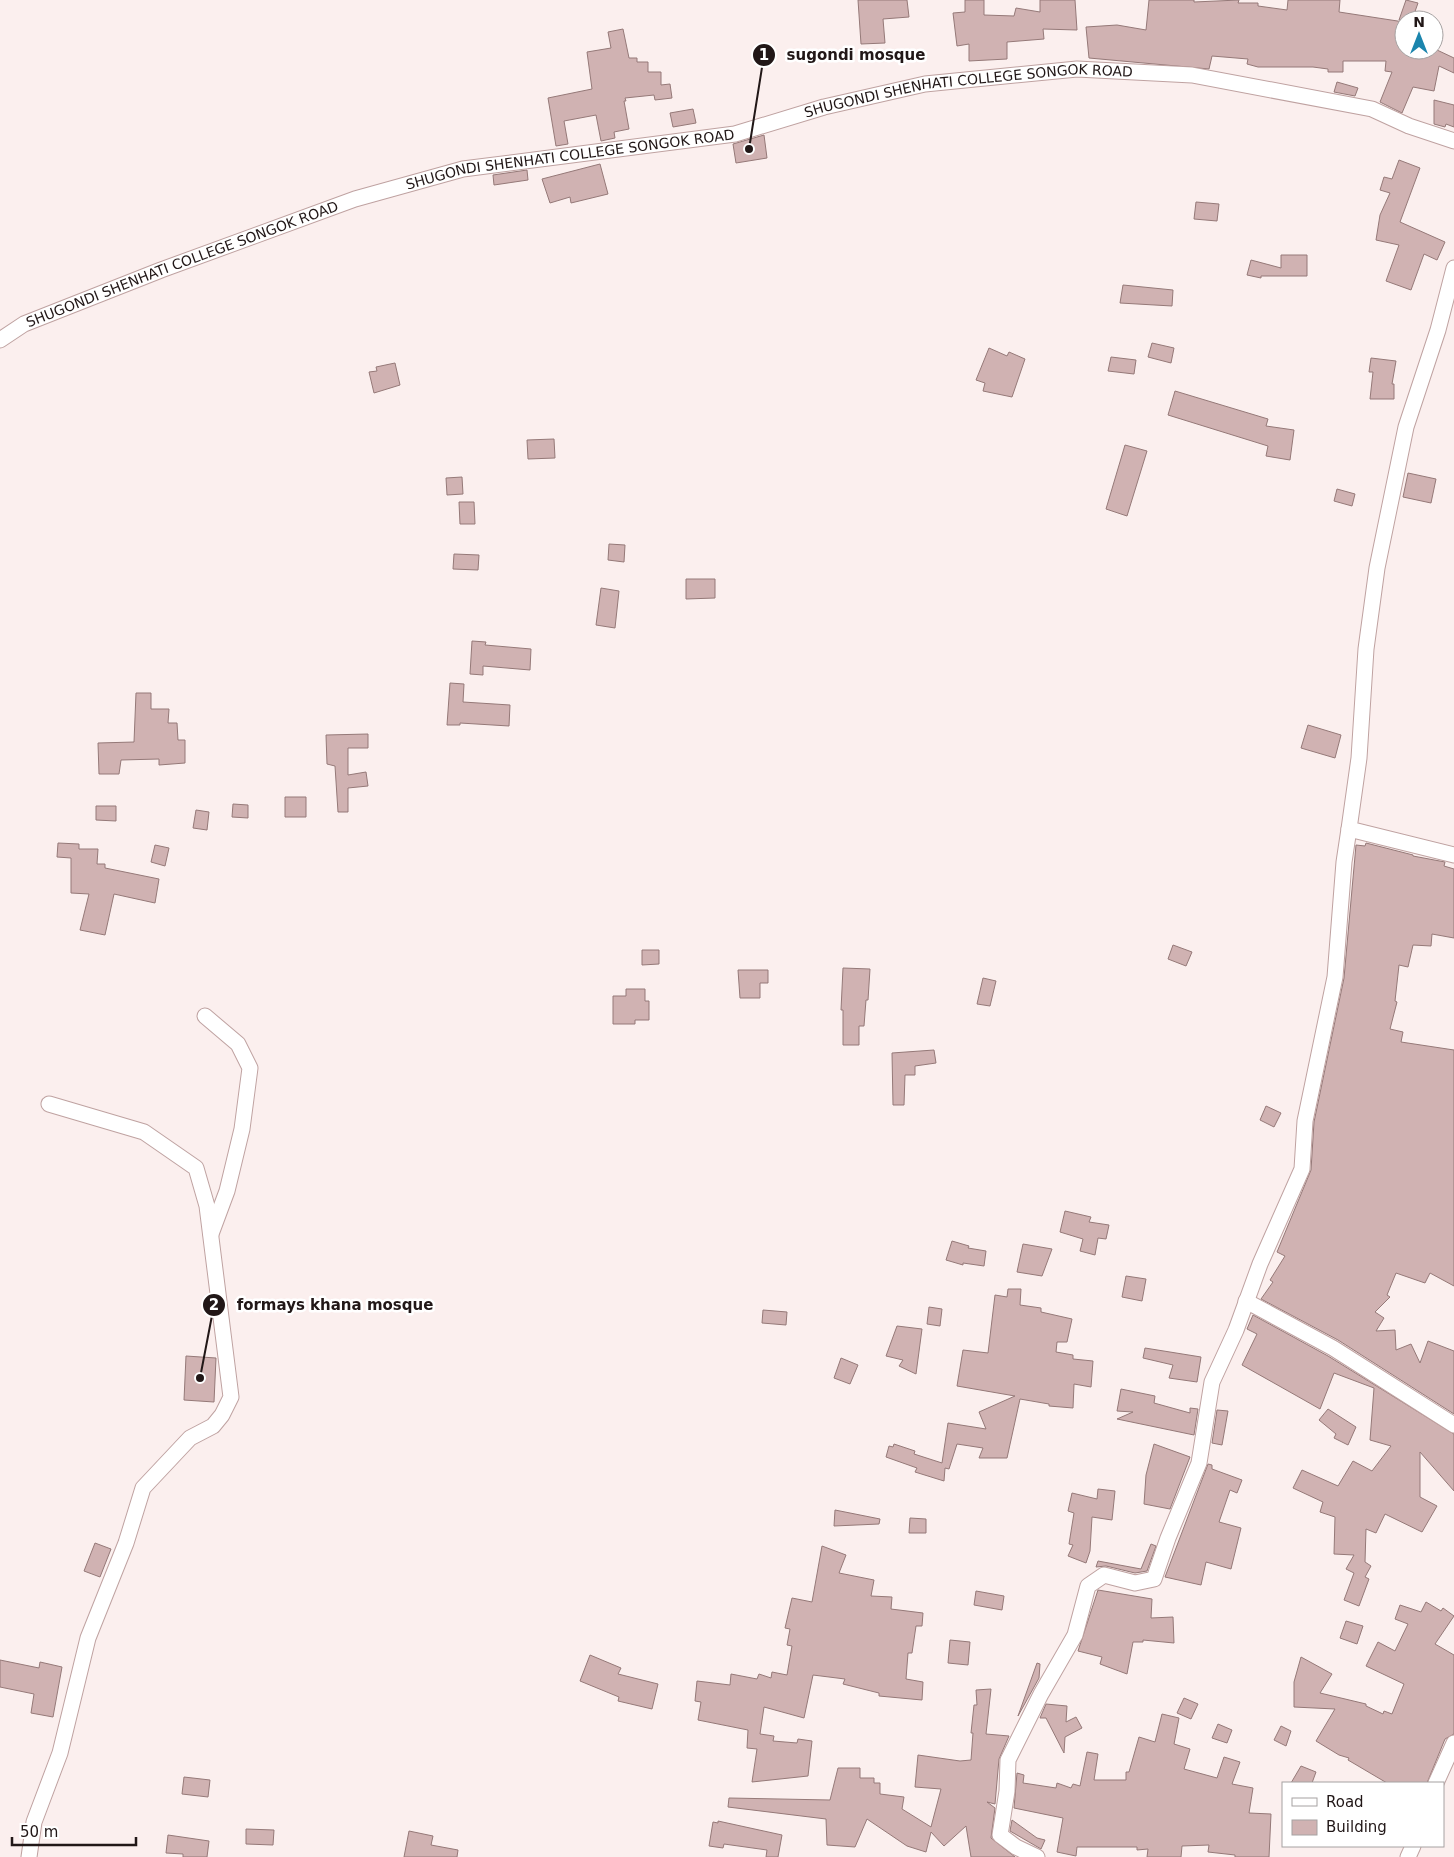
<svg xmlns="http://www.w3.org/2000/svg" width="1454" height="1857" font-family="'DejaVu Sans',sans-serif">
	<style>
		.building { fill: #d0b2b2; stroke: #957978 }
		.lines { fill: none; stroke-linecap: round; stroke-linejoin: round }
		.minor-casing { stroke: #bfa2a1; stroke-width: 17 }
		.minor { stroke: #fff; stroke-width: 15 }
		.labels { text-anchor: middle; stroke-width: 5; stroke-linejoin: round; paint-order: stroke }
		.street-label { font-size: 14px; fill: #211717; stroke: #fff }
		.leader { fill: none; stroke: #211717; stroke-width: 2 }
		.callout-dot { fill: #211717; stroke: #fff; stroke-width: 2 }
		.mark-label { font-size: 15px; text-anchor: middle; font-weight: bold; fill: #fff }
		.callout-label { font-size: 15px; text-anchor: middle; font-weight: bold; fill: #211717; stroke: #fff; stroke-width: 5; stroke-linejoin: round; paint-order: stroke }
	</style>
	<rect width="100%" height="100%" fill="#fbefee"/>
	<path class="building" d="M858 0H907L909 17 883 19 885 43 861 44Z
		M965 0H984V15L1014 16 1016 8 1040 12V0H1075L1077 30 1043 29 1044 39 1007 42V59L969 61V44L957 46 953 13 965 12Z
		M1149 0H1194V2L1239 0 1238 3H1258V6L1287 10 1288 0H1340L1339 12 1404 22V50H1437L1454 58V73L1439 66 1434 91 1413 87 1402 113 1380 102 1392 72 1385 71 1386 61H1343V72H1328V69L1313 67H1258L1247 64 1248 59 1212 56 1209 69 1089 58 1086 27 1117 25 1146 30Z
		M1406 0 1418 3 1412 20H1399Z
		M623 29 629 58H637V62H648V72H661V85L670 84 672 98 655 100 654 95 625 98 626 101H624L629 129 614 132 615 138 601 141 596 115 564 121 568 144 556 146 548 98 592 89 587 52 611 48 608 32Z
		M1337 82 1358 88 1355 96 1334 92Z
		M1434 100 1454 105V127L1446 124 1445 127 1434 124Z
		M693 109 696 123 673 127 670 113Z
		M764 135 767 158 736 163 733 144Z
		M1399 160 1420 168 1400 222 1445 242 1437 260 1424 254 1411 290 1386 281 1399 245 1376 240 1380 215 1390 193 1380 190 1384 177 1392 179Z
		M600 164 608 194 571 203 570 197 550 203 542 179Z
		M527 170 528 180 494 185 493 175Z
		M1196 202 1219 204 1217 221 1194 219Z
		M1281 255H1307V276H1261V278L1247 275 1251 260 1281 268Z
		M1123 285 1173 290 1172 306 1120 303Z
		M1152 343 1174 348 1171 363 1148 357Z
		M989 348 1007 356 1009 352 1025 359 1012 397 983 391 985 383 976 380Z
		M1111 357 1136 360 1134 374 1108 371Z
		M1371 358 1396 361 1392 384H1394V399H1370L1373 372H1369Z
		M395 363 400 385 374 393 369 372 377 371 376 367Z
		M1175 391 1268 419 1266 426 1294 430 1290 460 1266 456 1268 446 1168 415Z
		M554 439 555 458 528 459 527 440Z
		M1125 445 1147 451 1127 516 1106 509Z
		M1408 473 1436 479 1431 503 1403 497Z
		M462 477 463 494 447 495 446 478Z
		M1337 489 1355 494 1352 506 1334 501Z
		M459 502H474L475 524H460Z
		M609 544 625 545 624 562 608 560Z
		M454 554 479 555 478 570 453 569Z
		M686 579H715V598L686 599Z
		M601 588 619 591 615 628 596 625Z
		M472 641 486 642 485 645 531 649 530 670 483 666V675L470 674Z
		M450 683 464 684 463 702 510 705 509 726 460 723V725H447Z
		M136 693H151V709H169L168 723H177L178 740H185V763L159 765V759L121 760 119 774H99L98 743 134 742Z
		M1308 725 1341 735 1335 758 1301 748Z
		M368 734V748H348V775L366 772 368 786 348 788V812H338L335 766 327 764 326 735Z
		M285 797H306V817H285Z
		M233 804 248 805V818L232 817Z
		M96 806H116V821L96 820Z
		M196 810 209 812 207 830 193 828Z
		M58 843 79 844V849H98L97 864H105V868L159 879 155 903 114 894 105 935 80 930 89 894 71 893V858L57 857Z
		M1366 843 1413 855V856L1445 862 1444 866 1454 869V938L1432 934 1431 946 1413 945 1408 967 1399 965 1395 1001 1397 1002 1390 1029 1403 1032 1401 1042 1454 1050V1286L1430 1273 1425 1283 1396 1273 1387 1295 1390 1297 1375 1312 1384 1318 1376 1331 1395 1330 1396 1350 1411 1344 1420 1363 1428 1341 1454 1351V1414L1338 1340 1261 1299 1273 1282 1270 1280 1285 1256 1277 1252 1311 1170 1314 1122 1344 978 1356 845 1365 846Z
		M155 845 169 848 165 866 151 862Z
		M1173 945 1192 952 1186 966 1168 959Z
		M642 950H659V964L642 965Z
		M843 968 870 969 868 1000H866L864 1026H859V1045H843V1010H841Z
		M738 970H768V983H760V998H740Z
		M983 978 996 981 990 1006 977 1004Z
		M626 989H645V1001H649V1020H635V1024H613V996H626Z
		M934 1050 936 1063 915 1066V1075H905L904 1105H893L892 1053Z
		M1266 1106 1281 1113 1274 1127 1260 1120Z
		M1065 1211 1091 1217 1089 1222 1109 1225 1106 1239 1098 1238 1095 1255 1080 1251 1083 1239 1060 1232Z
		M952 1241 969 1246 968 1248 986 1251 984 1266 963 1263V1265L946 1260Z
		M1023 1244 1052 1249 1042 1276 1017 1272Z
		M1126 1276 1146 1279 1142 1301 1122 1297Z
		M1008 1289H1021L1020 1305 1041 1308V1312L1072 1319 1067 1342H1057L1056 1352 1073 1355V1359L1093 1361 1091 1387 1074 1384 1073 1408 1049 1406V1404L1020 1399 1007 1458H979L983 1448 957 1444 949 1469 945 1468 944 1481 915 1472 917 1468 886 1457 889 1446 893 1447 894 1444 915 1451 914 1454 942 1463 948 1423 986 1429 979 1412 1015 1396 957 1386 963 1350 988 1353 995 1295 1007 1297Z
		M929 1307 942 1309 940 1326 927 1324Z
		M763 1310 787 1312 786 1325 762 1323Z
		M1253 1315 1328 1356 1454 1434V1491L1420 1452V1497L1437 1506 1422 1532 1385 1514 1376 1533 1366 1529 1365 1562 1371 1566 1365 1577 1369 1579 1359 1606 1344 1600 1354 1573 1346 1569 1354 1555 1334 1554 1335 1517 1320 1512 1323 1502 1293 1488 1302 1470 1338 1486 1353 1461 1372 1471 1391 1446 1370 1440 1374 1388 1334 1373 1320 1409 1242 1365 1257 1334 1247 1329Z
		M897 1326 922 1329 916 1374 899 1366 903 1360 886 1356Z
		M1145 1348 1201 1357 1197 1382 1169 1378 1173 1365 1143 1358Z
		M186 1356 216 1358 214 1402 184 1400Z
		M841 1358 858 1365 850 1384 834 1378Z
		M1121 1389 1155 1396 1154 1403 1190 1413V1408L1198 1409 1194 1435 1117 1419 1133 1412 1117 1411Z
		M1328 1409 1356 1427 1348 1445 1334 1438 1336 1434 1319 1420Z
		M1217 1410 1228 1411 1222 1445 1212 1443Z
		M1154 1444 1190 1457 1170 1509 1144 1504 1146 1475Z
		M1208 1464 1212 1465V1469L1242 1480 1237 1493 1230 1490 1219 1522 1241 1528 1231 1569 1206 1562 1201 1585 1165 1577Z
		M1098 1489 1115 1491 1112 1520 1092 1517 1090 1551 1086 1563 1068 1556 1073 1545 1069 1544 1074 1513 1068 1511 1072 1493 1097 1499Z
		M835 1510 880 1519 879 1524 834 1526Z
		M910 1518 926 1519V1533H909Z
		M95 1543 111 1549 100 1577 84 1571Z
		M1151 1544 1156 1546 1147 1571 1135 1573 1106 1566 1096 1567 1098 1561 1141 1569Z
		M822 1546 846 1555 839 1573 874 1580 871 1596 892 1597 891 1609 923 1613 922 1626H916L912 1653H908L906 1679 923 1682 922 1700 879 1696V1693L843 1684 845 1679 813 1675 804 1718 764 1707 760 1734 774 1736 773 1741 797 1743 798 1739 812 1741 808 1776 752 1782 757 1749 747 1748 748 1730 698 1720 701 1702 695 1701 697 1681 730 1685 731 1674 757 1679 759 1674 771 1678 772 1672 787 1675 792 1646 787 1645 790 1629 785 1628 792 1598 812 1602Z
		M1098 1590 1152 1599 1151 1618 1173 1617 1174 1643 1143 1640V1642H1133L1127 1674 1100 1664 1102 1657 1078 1651Z
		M976 1591 1004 1596 1002 1610 974 1605Z
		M1426 1602 1441 1611 1443 1608 1454 1616 1435 1644 1454 1655V1734L1445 1739 1427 1783H1387L1348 1760 1349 1758 1339 1755 1316 1741 1335 1709 1294 1707V1682L1301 1657 1332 1674 1320 1693 1366 1704V1706L1383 1714 1384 1711 1392 1714 1404 1684 1366 1666 1378 1642 1395 1651 1408 1624 1395 1619 1400 1605 1421 1612Z
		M1346 1621 1363 1626 1357 1644 1340 1638Z
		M950 1640 970 1642 968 1665 948 1663Z
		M590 1655 621 1668 618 1674 658 1684 652 1709 618 1701 619 1697 580 1681Z
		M0 1660 39 1668 40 1662 62 1667 53 1717 31 1713 34 1694 0 1687Z
		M1037 1663 1040 1664 1039 1678 1018 1716Z
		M991 1689 986 1734 1009 1736 999 1759 995 1804 987 1802 995 1808 991 1838 1015 1857H971L966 1826 944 1846 931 1832 926 1852 907 1846 867 1819 855 1847 827 1845 826 1819 728 1807 729 1798 830 1800 838 1768H860V1778H874V1783H880V1794L904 1797 902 1809 931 1827 941 1789 915 1787 918 1755 960 1761 971 1760 973 1733H971L974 1705H977L976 1690Z
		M1184 1698 1198 1704 1191 1719 1177 1713Z
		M1046 1704 1067 1706 1066 1722 1076 1717 1082 1728 1065 1737 1064 1753 1046 1718H1040Z
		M1162 1714 1179 1718 1174 1744 1190 1749 1184 1769 1217 1778 1224 1757 1240 1762 1232 1784 1253 1788 1249 1813 1271 1814 1269 1857H1235V1855L1208 1852 1209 1845 1182 1846 1181 1857H1147L1148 1849 1137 1850V1847H1077L1076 1856 1057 1852 1063 1818 1014 1808 1017 1773 1024 1775 1023 1783 1056 1788 1057 1783 1071 1788 1073 1784 1080 1786 1087 1752 1098 1754 1094 1780H1126V1772H1129L1139 1737 1155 1742Z
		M1218 1724 1232 1730 1227 1743 1212 1738Z
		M1281 1726 1291 1731 1286 1746 1274 1740Z
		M1301 1766 1316 1772 1312 1783H1291Z
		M184 1777 210 1780 208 1797 182 1794Z
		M1012 1820 1037 1838 1045 1840 1041 1849 1010 1831Z
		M718 1821 782 1835 778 1857H766L767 1850 724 1844 723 1848 709 1846 713 1822 718 1823Z
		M246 1829 274 1830 273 1845 246 1844Z
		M409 1831 433 1836 431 1845 458 1850 457 1857H404Z
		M168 1835 209 1841 207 1857H183V1854L166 1853Z"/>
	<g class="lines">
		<defs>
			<g id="minor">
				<path d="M1454 268 1438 330 1406 427 1377 568 1366 649 1359 758 1349 829 1454 855"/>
				<path id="s1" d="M0 340 24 324 161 270 355 199 463 169 735 134 824 107 925 84 1077 69 1192 75 1372 109 1409 126 1454 141"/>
				<path d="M205 1016 238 1044 250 1068 242 1129 227 1191 211 1234"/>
				<path d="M1246 1301 1333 1348 1454 1425"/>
				<path d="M1436 1783 1454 1743"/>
				<path d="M29 1857 34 1822 60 1753 88 1638 126 1543 143 1488 190 1438 213 1426 222 1415 231 1397 207 1206 196 1168 144 1132 49 1104"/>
				<path d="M1037 1857 1016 1847 1000 1835 1007 1791 1008 1760 1041 1694 1075 1635 1088 1586 1104 1575 1135 1583 1154 1579 1168 1538 1199 1463 1212 1382 1236 1330 1260 1264 1302 1169 1305 1121 1335 977 1344 862 1349 829"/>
				<path d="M1408 1857 1413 1846"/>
			</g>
		</defs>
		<use href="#minor" class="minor-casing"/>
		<use href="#minor" class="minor"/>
	</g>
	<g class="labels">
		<g class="street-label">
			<text dy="5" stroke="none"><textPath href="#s1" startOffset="1008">SHUGONDI SHENHATI COLLEGE SONGOK ROAD</textPath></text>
			<text dy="5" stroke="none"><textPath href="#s1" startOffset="602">SHUGONDI SHENHATI COLLEGE SONGOK ROAD</textPath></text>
			<text dy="5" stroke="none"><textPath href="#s1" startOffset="198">SHUGONDI SHENHATI COLLEGE SONGOK ROAD</textPath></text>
		</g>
	</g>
	<path class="leader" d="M749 149L764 55M200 1378L214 1305"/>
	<g class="callout-dot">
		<circle cx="749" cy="149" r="5"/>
		<circle cx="200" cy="1378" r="5"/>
		<circle cx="764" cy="55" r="12"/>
		<circle cx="214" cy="1305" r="12"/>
	</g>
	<g class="mark-label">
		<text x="764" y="60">1</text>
		<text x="214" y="1310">2</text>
	</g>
	<g class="callout-label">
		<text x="856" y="60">sugondi mosque</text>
		<text x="335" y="1310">formays khana mosque</text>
	</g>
	<rect x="1282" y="1782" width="162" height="65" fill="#ffffff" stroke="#a6a2a2"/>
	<rect x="1292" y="1798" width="25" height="8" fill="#ffffff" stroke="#a6a2a2"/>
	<text x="1326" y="1807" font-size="15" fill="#211717">Road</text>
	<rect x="1292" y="1820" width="25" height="15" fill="#d0b2b2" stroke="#a6a2a2"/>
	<text x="1326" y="1832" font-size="15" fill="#211717">Building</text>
	<g transform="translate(1419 35)"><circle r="24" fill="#ffffff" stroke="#a6a2a2"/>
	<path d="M0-4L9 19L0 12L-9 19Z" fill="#1b85ad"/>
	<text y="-8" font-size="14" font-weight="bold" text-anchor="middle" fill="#211717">N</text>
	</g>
	<path d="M12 1837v8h124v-8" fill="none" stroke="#211717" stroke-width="2.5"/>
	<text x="20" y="1837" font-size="15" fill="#211717" stroke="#ffffff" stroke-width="4" paint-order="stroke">50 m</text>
</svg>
